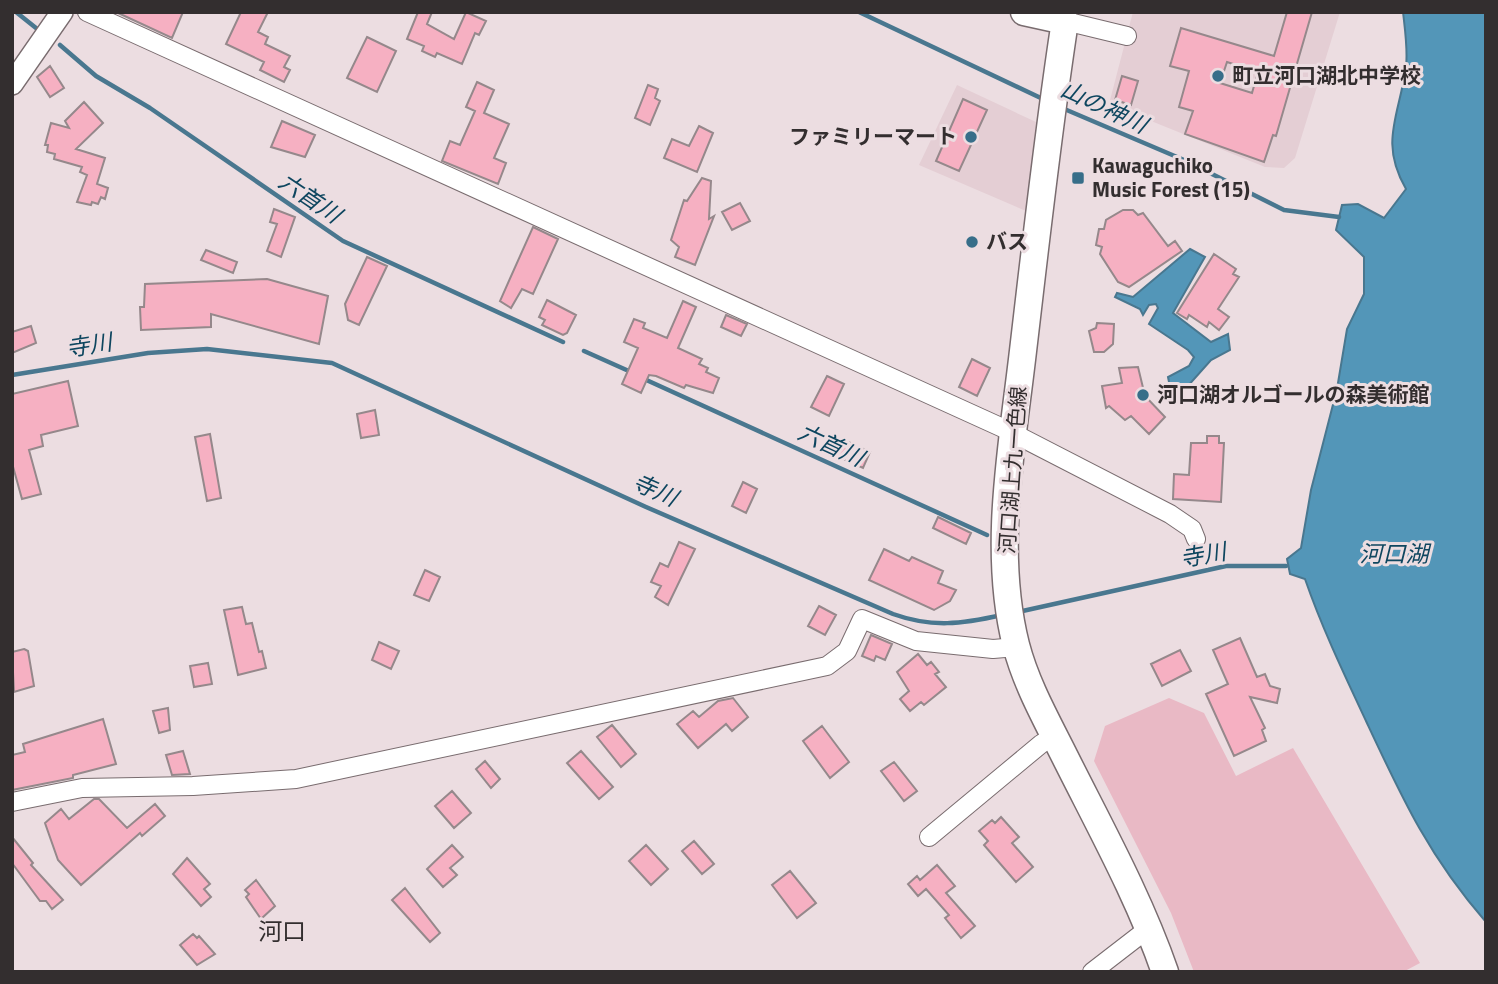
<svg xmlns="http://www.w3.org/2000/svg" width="1498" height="984" font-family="'Titillium Web','Noto Sans JP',sans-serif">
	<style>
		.built { fill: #e4ced4 }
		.green { fill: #e9b9c5 }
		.water { fill: #5396b8; stroke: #49778f; stroke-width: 2 }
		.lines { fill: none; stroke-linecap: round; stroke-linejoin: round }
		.stream { stroke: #49778f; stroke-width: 4.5 }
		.building { fill: #f6b0c2; stroke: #95888b; stroke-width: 2; fill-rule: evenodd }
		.minor-casing { stroke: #796c6f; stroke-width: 20 }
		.tertiary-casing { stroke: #796c6f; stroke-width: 24 }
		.primary-casing { stroke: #796c6f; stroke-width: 29 }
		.minor { stroke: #fff; stroke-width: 18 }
		.tertiary { stroke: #fff; stroke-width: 21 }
		.primary { stroke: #fff; stroke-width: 26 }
		.poi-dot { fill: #376e89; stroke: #ecdde1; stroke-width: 2.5 }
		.labels { text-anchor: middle; stroke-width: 6; stroke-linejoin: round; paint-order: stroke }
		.poi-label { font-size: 21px; font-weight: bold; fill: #332e2f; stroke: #ecdde1; text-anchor: start }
		.street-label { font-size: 21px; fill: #332e2f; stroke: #ecdde1 }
		.water-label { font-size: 23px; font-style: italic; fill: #0e465f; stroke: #ecdde1 }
		.quarter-label { font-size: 24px; fill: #332e2f; stroke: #ecdde1 }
	</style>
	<rect width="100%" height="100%" fill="#ecdde1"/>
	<path class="built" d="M1133 12H1340L1295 158 1284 168 1265 167 1109 104Z
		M957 85 1036 122 1026 211 919 165Z"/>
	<path class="green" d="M1169 698 1204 713 1236 776 1293 748 1420 963 1403 972H1194L1171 913 1094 761 1105 726Z"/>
	<path class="water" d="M1403 12H1486V922C1429 857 1402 798 1366 721 1344 674 1322 628 1305 579L1290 574 1287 559 1301 548 1311 490 1337 389 1347 329 1364 294V257L1336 230 1342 205 1358 204 1384 218 1406 189C1379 142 1399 117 1406 67 1408 49 1405 30 1403 12Z
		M1190 249 1205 257 1173 313 1211 342 1228 334 1230 350 1211 360 1187 387H1170L1168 377 1189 366 1194 357 1188 350 1149 324 1158 308 1156 304 1149 305 1143 315 1140 309 1115 297 1117 293 1133 297Z"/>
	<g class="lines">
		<path class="stream" d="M16 12 36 28
			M859 12 1045 100
			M60 45 96 76 150 108 343 241 563 342
			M1062 108 1184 160 1284 210 1339 217
			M584 351 631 372
			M12 375 148 353 207 349 332 363 646 507 893 614C932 628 962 624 1002 615
			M642 378 987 535
			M1018 612 1226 566H1286"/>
	</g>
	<path class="building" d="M116 12H183L172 38Z
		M241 12H268L258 32 268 37 265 44 290 56 284 67 290 70 284 82 260 70 264 62 226 44Z
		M418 12H432L427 24 454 39 466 12 486 21 479 35 475 33 462 64 437 53 435 57 422 51 424 46 407 39Z
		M1287 12H1312L1276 136 1273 135 1264 162 1185 134 1193 111 1179 107 1189 71 1170 66 1181 28 1274 56ZM1227 62 1258 72 1252 93 1220 83Z
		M367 37 396 51 377 92 347 78Z
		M50 66 64 88 50 97 37 77Z
		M1122 76 1138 81 1131 105 1115 100Z
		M477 82 494 90 484 113 509 124 494 158 506 163 498 184 442 161 450 141 460 145 475 111 466 107Z
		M648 85 658 89 655 98 660 101 650 125 635 118Z
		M963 99 987 110 959 171 936 161Z
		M84 102 103 123 76 149 105 158 97 184 108 188 105 199 101 197 98 204 92 202 91 205 77 202 87 175 80 172 82 167 54 159 55 154 47 152 48 145H45L51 123 69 128 65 121Z
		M282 121 315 135 305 157 271 147Z
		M699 126 713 133 697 172 664 158 672 139 689 146Z
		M702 178 711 181 709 219 714 216 695 265 675 257 679 247 671 240 684 200 687 201Z
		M740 203 750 221 732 230 722 212Z
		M274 209 295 217 281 257 267 251 277 224 270 222Z
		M1123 210H1133L1138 215 1143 213 1168 246 1175 241 1182 251 1129 287 1118 282 1100 254 1102 247 1096 245 1099 229H1104L1106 220Z
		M533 227 558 239 533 294 522 289 511 308 500 301Z
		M206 250 237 262 233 273 201 260Z
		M1214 254 1236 269 1233 274 1239 277 1218 309 1229 317 1219 330 1209 322 1207 327 1189 315 1187 319 1177 313Z
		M367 257 387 266 359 325 348 320 345 304Z
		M267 279 328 296 319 344 211 314V327L141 330 140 307H144L145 284Z
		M547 300 576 315 567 333 563 335 542 325 545 320 539 317Z
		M683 301 696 307 678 348 702 359 699 364 708 368 706 372 719 378 713 393 686 385 684 388 656 376 649 375 641 393 622 384 638 348 624 342 634 319 645 323 643 328 667 338Z
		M726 315 747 324 741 336 721 327Z
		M1097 323 1114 324 1113 344 1104 352H1094L1089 331 1096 328Z
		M31 326 36 343 12 353V332Z
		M972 359 990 368 977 396 959 387Z
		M1138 367 1145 396 1165 417 1149 434 1131 416 1125 420 1109 406 1106 408 1102 386 1122 383 1119 368Z
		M827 376 844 384 829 416 811 407Z
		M68 381 78 426 41 435 43 446 29 450 41 494 22 499 12 463V394Z
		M375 410 379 435 361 438 357 414Z
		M210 434 221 498 207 501 195 437Z
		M1207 436H1219V443H1224L1221 502 1173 499 1174 474 1189 475 1191 443H1207Z
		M844 440 870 452 863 468 837 456Z
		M743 482 757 489 746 513 732 506Z
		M938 517 971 533 966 544 933 528Z
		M679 542 695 549 668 605 655 597 661 586 651 582 660 563 668 567Z
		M884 549 909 561 912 557 943 571 938 583 956 590 950 601 934 610 869 580Z
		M425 570 440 577 429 601 414 595Z
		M819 606 836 615 825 635 808 626Z
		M242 607 246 624 252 623 259 652 262 651 266 668 238 675 224 610Z
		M871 635 892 644 885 660 876 656 874 661 862 656Z
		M1240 638 1257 677 1265 674 1270 686 1280 689 1277 703 1250 697 1265 728 1262 730 1266 741 1234 756 1206 694 1228 684 1213 650Z
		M379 642 399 651 391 669 372 660Z
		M24 649 28 651 34 686 14 692 12 652Z
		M1180 650 1191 671 1162 686 1151 664Z
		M918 654 927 665 931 662 939 672 935 674 946 687 924 705 921 702 910 711 900 699 909 691 897 672Z
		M208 663 212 684 194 687 190 666Z
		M733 698 748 717 732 731 726 724 698 748 677 724 693 711 699 717 718 701Z
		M168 708 170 730 159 733 153 711Z
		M103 719 116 764 73 775V778L12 790V755L25 752 23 744Z
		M612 725 636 754 621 767 597 737Z
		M822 726 849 762 830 778 803 741Z
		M183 751 190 774 172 775 166 755Z
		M581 751 613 787 599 799 567 763Z
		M485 761 500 779 491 788 476 769Z
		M894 762 917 791 904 801 881 771Z
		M452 791 471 813 454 828 435 806Z
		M94 799H99L127 828 155 804 165 816 142 836 140 833 81 885 58 860 45 823 61 809 69 819Z
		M1001 817 1019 837 1012 843 1033 867 1016 882 984 845 988 841 979 831 992 820 995 823Z
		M12 837 33 863 31 865 63 900 52 909 46 901H40L12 863Z
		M694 841 714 864 702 874 682 851Z
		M452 845 463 857 450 868 457 875 443 887 427 869Z
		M646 845 668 869 651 885 629 861Z
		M187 858 210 884 204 889 211 897 201 906 173 874Z
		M937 865 955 886 946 893 975 926 961 938 945 918 949 915 926 889 918 896 908 884 917 876 920 880Z
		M790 871 816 903 797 918 772 885Z
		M256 880 275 906 261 919 246 897 249 894 245 890Z
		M405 888 440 933 430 942 392 900Z
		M193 934 197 938 199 936 215 954 197 965 180 945Z"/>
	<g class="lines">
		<defs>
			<path id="minor" d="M87 12 1005 429 1170 514 1192 529 1196 539
				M1065 21 1127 36
				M12 802 82 788 193 786 296 779 827 666 847 651 862 619 916 641 993 649 1017 647
				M929 837 1041 744 1054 736
				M1092 972 1149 928"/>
			<path id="tertiary" d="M12 84 62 12"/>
			<path id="primary" d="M1024 12 1065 21C1048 131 1036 241 1023 351 1012 447 992 550 1016 645 1026 684 1047 721 1065 757 1100 827 1139 897 1165 972"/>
		</defs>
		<use href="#minor" class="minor-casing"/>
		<use href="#tertiary" class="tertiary-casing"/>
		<use href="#primary" class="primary-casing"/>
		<use href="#minor" class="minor"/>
		<use href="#tertiary" class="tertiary"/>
		<use href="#primary" class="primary"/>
	</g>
	<g class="poi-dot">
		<circle cx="1218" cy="76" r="7"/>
		<circle cx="971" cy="137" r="7"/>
		<rect x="1071" y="171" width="14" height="14" rx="3.5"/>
		<circle cx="972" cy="242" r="7"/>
		<circle cx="1143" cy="395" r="7"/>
	</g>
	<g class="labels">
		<g class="poi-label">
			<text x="1232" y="83">町立河口湖北中学校</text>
			<text x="957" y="144" text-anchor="end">ファミリーマート</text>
			<text x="1092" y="173">Kawaguchiko<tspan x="1092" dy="24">Music Forest (15)</tspan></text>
			<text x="986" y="249">バス</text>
			<text x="1157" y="402">河口湖オルゴールの森美術館</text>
		</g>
		<g class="street-label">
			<text transform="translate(1013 470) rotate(-86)" y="7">河口湖上九一色線</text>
		</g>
		<g class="water-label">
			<text transform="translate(1104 107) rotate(25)" y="8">山の神川</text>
			<text transform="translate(310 198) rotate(34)" y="8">六首川</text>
			<text transform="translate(89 345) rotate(-9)" y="8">寺川</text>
			<text transform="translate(831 445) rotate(25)" y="8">六首川</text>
			<text transform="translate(655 490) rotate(24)" y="8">寺川</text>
			<text x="1394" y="562">河口湖</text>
			<text transform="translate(1203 555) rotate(-10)" y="8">寺川</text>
		</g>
		<g class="quarter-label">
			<text x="282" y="940">河口</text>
		</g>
	</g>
	<rect width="1498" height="984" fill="none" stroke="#332e2f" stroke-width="28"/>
</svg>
